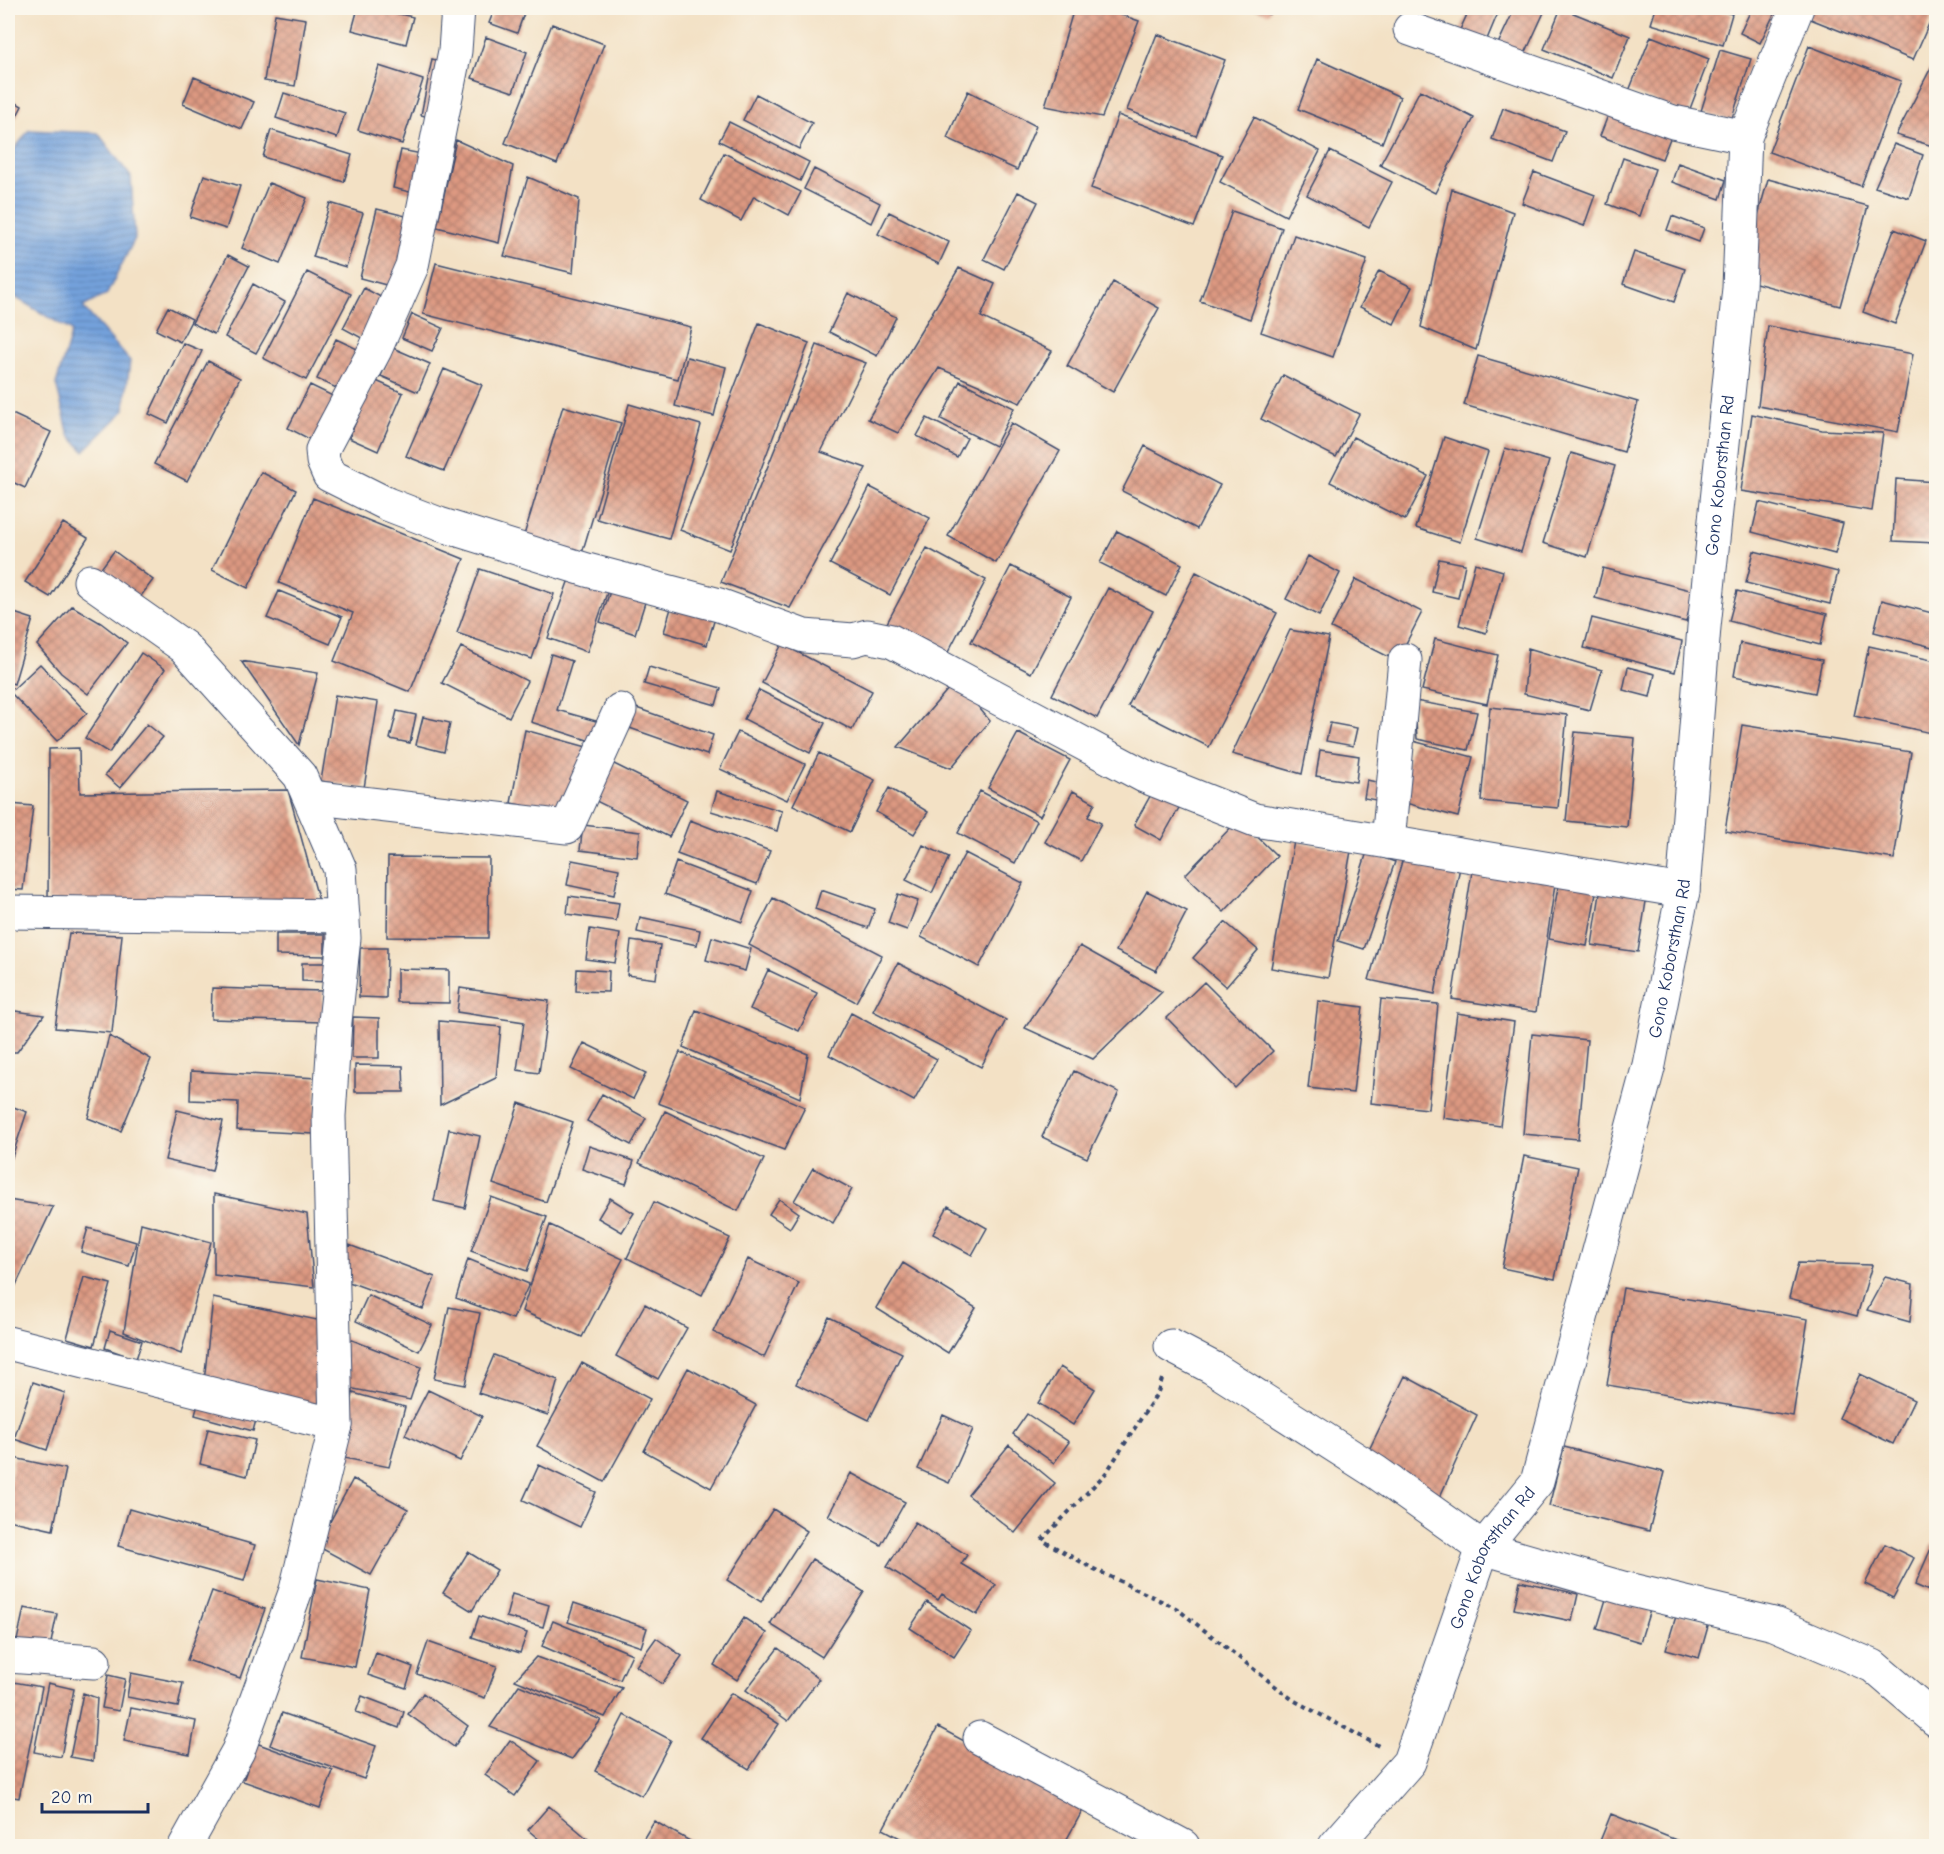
<svg xmlns="http://www.w3.org/2000/svg" width="1944" height="1854" font-family="'Comic Neue',sans-serif">
	<style>
		.water { fill: url(#water-rules); stroke: #48689d; stroke-width: 1.5 }
		.building { fill: url(#building-cross-hatch) }
		.lines { fill: none; stroke-linecap: round; stroke-linejoin: round }
		.minor-casing { stroke: #3b4a6d; stroke-width: 35 }
		.path { stroke: #3b4a6d; stroke-width: 4; stroke-dasharray: 4.5 4.5; stroke-linecap: butt }
		.minor { stroke: #fff; stroke-width: 33 }
		.labels { text-anchor: middle; stroke-width: 4.5; stroke-linejoin: round; paint-order: stroke }
		.street-label { font-size: 18px; fill: #1b2f5e; stroke: #fbf7ec }
	</style>
	<defs>
		<pattern id="water-rules" width="6" height="5" patternUnits="userSpaceOnUse" patternTransform="scale(1.5)"><rect width="6" height="5" fill="#74a2dc"/><path d="M0 2.5h6" fill="none" stroke="#5e84b6"/></pattern>
		<pattern id="building-cross-hatch" width="8" height="8" patternUnits="userSpaceOnUse" patternTransform="scale(1.5)"><rect width="8" height="8" fill="#dd9981"/><path d="M0 0l8 8M0 8l8-8" fill="none" stroke="#b27d6d"/></pattern>
	</defs>
	<rect width="100%" height="100%" fill="#fbf7ec"/>
	<filter id="ink" filterUnits="userSpaceOnUse"><feTurbulence type="fractalNoise" baseFrequency=".0167" numOctaves="2"/><feDisplacementMap in="SourceGraphic" scale="12" xChannelSelector="R" yChannelSelector="G"/><feConvolveMatrix kernelMatrix="1 2 1 2 8 2 1 2 1" color-interpolation-filters="sRGB"/></filter>
	<filter id="wash" filterUnits="userSpaceOnUse"><feTurbulence type="fractalNoise" baseFrequency=".008" numOctaves="4" result="noise"/><feDisplacementMap in="SourceGraphic" scale="24" xChannelSelector="R" yChannelSelector="G"/><feGaussianBlur stdDeviation="1.35" result="paint"/><feColorMatrix in="noise" values="0 0 0 0 0 0 0 0 0 0 0 0 0 0 0 0 0 1.4 0 .05"/><feComposite in="paint" operator="in"/></filter>
	<g filter="url(#wash)">
		<rect width="100%" height="100%" fill="#f3e1c5"/>
		<path class="water" d="M29 130 98 133 131 177 135 238 107 294 83 307 130 361 124 411 84 451 69 435 56 384 72 331 8 293V158Z"/>
		<g id="blocks">
			<path class="building" d="M358 8H373L413 17 406 44 352 30Z
				M495 8H526L517 33 489 23Z
				M1074 8H1102L1139 21 1102 117 1045 106Z
				M1251 8H1272L1269 14Z
				M1400 8H1429L1422 19Z
				M1470 8H1500L1485 44 1459 32Z
				M1515 8H1546L1524 56 1498 44Z
				M1561 8 1630 36 1613 78 1544 49Z
				M1656 8H1712L1732 14 1723 45 1651 24Z
				M1752 8H1777L1760 43 1740 33Z
				M1812 8H1936L1913 60 1808 18Z
				M275 14 306 19 295 86 264 81Z
				M552 24 604 44 557 164 505 143Z
				M1157 34 1225 60 1196 136 1127 110Z
				M1651 36 1709 59 1688 114 1629 91Z
				M486 37 527 52 513 92 472 78Z
				M1809 46 1901 81 1861 186 1769 152Z
				M1720 50 1751 59 1731 121 1701 111Z
				M432 59 449 63 437 119 421 115Z
				M1317 59 1400 97 1382 143 1298 109Z
				M1933 64 1936 65V147L1896 135Z
				M379 66 423 80 402 144 358 130Z
				M194 77 254 102 242 129 183 104Z
				M1420 90 1474 118 1435 193 1380 165Z
				M968 91 1036 126 1017 170 947 138Z
				M284 93 345 113 337 138 276 118Z
				M756 94 812 123 799 149 743 120Z
				M8 98 22 106 8 133Z
				M1612 105 1674 128 1662 159 1600 136Z
				M1503 108 1565 131 1553 162 1492 139Z
				M1118 115 1222 155 1194 227 1091 188Z
				M1254 117 1320 151 1286 216 1220 182Z
				M729 122 809 162 800 181 719 141Z
				M271 130 352 155 344 182 263 157Z
				M456 140 513 166 499 243 437 227Z
				M1894 144 1923 155 1909 198 1875 187Z
				M401 150 427 155 418 194 393 188Z
				M1330 151 1392 182 1369 227 1307 195Z
				M724 153 801 192 789 215 754 196 741 221 701 200Z
				M1623 158 1655 169 1639 216 1607 204Z
				M1678 163 1726 180 1720 199 1672 182Z
				M814 169 880 203 871 223 804 189Z
				M1534 172 1595 195 1584 226 1522 203Z
				M204 175 240 186 226 229 190 217Z
				M528 177 579 199 573 273 504 256Z
				M1768 179 1868 206 1840 306 1741 279Z
				M269 183 307 198 280 264 242 248Z
				M1452 189 1513 212 1476 350 1421 327Z
				M1018 192 1038 202 1004 269 984 259Z
				M330 203 363 213 346 267 313 257Z
				M377 209 418 219 401 289 360 278Z
				M1232 211 1282 228 1250 319 1200 301Z
				M889 212 949 242 939 264 878 234Z
				M1672 216 1704 228 1699 242 1667 230Z
				M1894 229 1926 241 1895 324 1863 312Z
				M1294 235 1367 260 1333 357 1261 332Z
				M1634 252 1685 269 1674 302 1623 284Z
				M228 255 249 266 214 334 192 323Z
				M436 263 691 327 678 379 423 314Z
				M959 268 995 284 981 317 1052 351 1020 403 939 368 898 433 868 419Z
				M1379 271 1412 287 1394 324 1360 307Z
				M307 272 351 294 306 380 263 358Z
				M1113 282 1159 308 1113 392 1067 366Z
				M253 284 285 302 256 353 225 337Z
				M364 288 390 302 369 342 343 328Z
				M848 293 896 317 877 356 829 332Z
				M168 307 192 319 180 342 156 330Z
				M412 314 443 328 432 351 402 338Z
				M759 323 809 343 730 550 680 530Z
				M1768 326 1913 354 1898 432 1758 406Z
				M336 339 366 353 347 393 317 379Z
				M183 343 202 351 168 423 149 414Z
				M817 345 866 363 821 452 866 468 790 608 721 582Z
				M393 348 430 364 418 392 381 376Z
				M1478 356 1638 402 1624 452 1464 405Z
				M687 357 726 367 714 416 675 406Z
				M208 361 240 378 187 481 154 464Z
				M444 369 482 385 444 471 406 456Z
				M1283 375 1359 414 1336 457 1261 419Z
				M374 380 403 393 378 451 349 438Z
				M960 381 1014 408 995 446 941 419Z
				M310 385 343 401 321 445 288 428Z
				M629 404 701 425 669 539 597 519Z
				M563 406 621 423 580 560 522 542Z
				M8 412 51 432 25 488 8 480Z
				M1752 414 1822 430 1883 433 1872 511 1741 491Z
				M927 418 967 438 957 457 917 436Z
				M1011 423 1060 451 996 563 948 536Z
				M1353 437 1428 476 1405 520 1330 482Z
				M1444 437 1488 452 1460 542 1416 528Z
				M1145 446 1220 485 1197 529 1122 491Z
				M1505 448 1549 461 1521 552 1477 538Z
				M1571 453 1615 466 1587 557 1543 543Z
				M261 472 296 490 248 588 212 570Z
				M1896 479 1936 482V543L1893 541Z
				M870 487 930 518 890 595 830 564Z
				M313 498 464 559 410 692 334 661 353 613 279 583Z
				M1759 502 1843 523 1835 554 1752 532Z
				M63 523 88 538 50 597 25 582Z
				M1117 531 1182 564 1166 596 1100 563Z
				M927 548 986 580 946 656 886 625Z
				M114 551 153 580 135 604 96 575Z
				M1754 551 1838 572 1830 604 1746 583Z
				M1308 556 1340 573 1319 616 1286 599Z
				M1439 559 1465 564 1458 598 1432 592Z
				M1475 563 1503 571 1486 633 1459 625Z
				M1011 566 1071 597 1031 673 971 642Z
				M1603 568 1694 591 1686 622 1595 598Z
				M480 569 554 594 532 659 457 633Z
				M572 571 610 584 587 652 548 638Z
				M1196 572 1277 613 1209 747 1128 706Z
				M1356 579 1422 612 1397 661 1331 628Z
				M612 585 647 596 635 634 600 622Z
				M1108 588 1153 611 1097 718 1052 695Z
				M279 591 342 617 330 644 267 618Z
				M1737 591 1827 614 1820 645 1729 621Z
				M674 598 717 611 707 645 664 632Z
				M1882 600 1936 614V648L1874 632Z
				M72 606 101 623 127 643 88 694 61 673 37 645Z
				M8 611 33 619 14 684 8 682Z
				M1592 618 1682 641 1675 672 1584 648Z
				M1290 630 1329 637 1302 774 1232 754Z
				M1435 639 1498 655 1487 704 1422 690Z
				M1740 643 1822 660 1815 693 1734 676Z
				M782 644 872 691 852 730 762 683Z
				M1869 646 1936 661V734L1854 716Z
				M461 647 527 681 509 717 442 683Z
				M1528 648 1602 670 1590 710 1524 694Z
				M141 653 165 669 109 753 85 738Z
				M551 654 572 661 557 710 603 723 597 743 531 722Z
				M241 661 318 673 299 745Z
				M40 664 87 713 57 741 10 692Z
				M649 667 721 688 716 705 644 684Z
				M1628 667 1655 674 1650 697 1623 690Z
				M956 680 990 721 951 768 898 747Z
				M759 690 825 723 810 753 744 719Z
				M335 695 378 702 364 788 321 781Z
				M1415 701 1477 712 1468 750 1417 739Z
				M628 705 713 735 707 755 621 725Z
				M1490 707 1567 715 1558 808 1481 801Z
				M397 711 416 715 410 743 390 739Z
				M423 717 450 723 444 752 416 745Z
				M1330 723 1357 728 1353 746 1326 741Z
				M147 724 163 737 120 788 105 775Z
				M1742 725 1911 752 1894 859 1725 831Z
				M525 730 594 749 562 813 511 803Z
				M738 732 805 764 787 800 720 769Z
				M1575 732 1635 738 1627 827 1566 821Z
				M1018 733 1070 760 1040 816 988 788Z
				M1413 741 1473 757 1458 817 1398 801Z
				M79 748 80 793 288 790 320 905 48 901 49 749Z
				M1320 750 1359 756 1356 782 1316 776Z
				M819 753 875 780 850 832 793 805Z
				M608 761 687 800 669 837 590 798Z
				M1367 780 1390 785 1387 802 1364 798Z
				M1158 782 1185 797 1161 840 1134 825Z
				M889 788 928 812 914 834 876 812Z
				M717 791 782 811 777 831 711 811Z
				M980 791 1037 821 1015 863 958 833Z
				M1073 791 1095 803 1088 817 1101 823 1081 861 1045 842Z
				M10 804 33 806 23 890 8 889V824Z
				M1239 819 1277 856 1224 912 1185 875Z
				M690 820 770 851 757 884 677 854Z
				M583 825 640 832 637 857 580 850Z
				M1294 841 1351 851 1328 978 1271 968Z
				M923 845 949 857 932 893 906 880Z
				M1367 852 1395 862 1364 949 1338 941Z
				M965 853 1023 883 979 967 921 937Z
				M1404 854 1460 867 1435 994 1369 980Z
				M388 857 489 858 488 938 387 937Z
				M572 860 619 869 614 895 567 885Z
				M676 862 753 891 742 922 665 894Z
				M1473 865 1556 878 1536 1012 1452 999Z
				M1559 881 1597 887 1587 946 1549 939Z
				M1601 887 1647 895 1638 952 1592 945Z
				M821 890 875 909 868 928 815 909Z
				M1147 891 1187 911 1156 971 1116 951Z
				M898 894 918 901 907 930 888 923Z
				M569 896 619 903 616 921 567 914Z
				M773 898 882 955 856 1002 749 945Z
				M640 917 700 930 697 945 637 932Z
				M1225 922 1258 950 1226 987 1193 958Z
				M590 929 620 934 615 963 586 959Z
				M69 933 122 935 112 1033 55 1028Z
				M276 934H325V956L276 955Z
				M712 937 751 949 745 971 706 960Z
				M631 941 660 945 656 979 627 975Z
				M1080 946 1162 992 1093 1059 1025 1028Z
				M360 948H387L386 998 359 997Z
				M302 963H329V982L302 981Z
				M898 963 1006 1020 981 1067 873 1011Z
				M397 969 449 970V1003L397 1002Z
				M577 969 609 971 608 992 576 991Z
				M768 970 817 993 799 1031 750 1009Z
				M1204 982 1273 1051 1235 1088 1167 1018Z
				M212 988 323 991V1022L211 1019Z
				M460 988 549 1001 539 1073 517 1070 524 1022 457 1012Z
				M1381 999 1438 1004 1428 1109 1371 1103Z
				M1318 1001 1363 1007 1353 1093 1308 1088Z
				M8 1010 44 1015 17 1052H8Z
				M696 1010 808 1054 800 1098 683 1047Z
				M851 1013 937 1059 914 1101 829 1055Z
				M1457 1013 1514 1022 1500 1126 1443 1118Z
				M353 1017 379 1018V1058H352Z
				M439 1021 501 1027 496 1078 440 1105Z
				M1532 1034 1587 1040 1578 1139 1523 1134Z
				M109 1036 151 1059 121 1131 88 1118Z
				M584 1043 646 1073 633 1099 571 1069Z
				M680 1052 805 1107 784 1150 658 1103Z
				M355 1065 403 1066 404 1092H355Z
				M191 1071 317 1078 314 1134 237 1130 238 1102 190 1100Z
				M1074 1071 1119 1092 1087 1158 1042 1137Z
				M602 1094 646 1118 631 1145 587 1121Z
				M519 1103 573 1122 546 1202 493 1184Z
				M8 1105 27 1112 8 1169Z
				M177 1110 223 1121 212 1171 165 1160Z
				M665 1111 764 1159 738 1211 639 1163Z
				M449 1129 480 1136 465 1208 434 1201Z
				M589 1146 634 1161 626 1184 582 1169Z
				M1524 1156 1578 1167 1555 1279 1502 1268Z
				M813 1168 852 1189 833 1223 794 1201Z
				M214 1194 307 1214 314 1287 214 1275Z
				M491 1197 547 1217 527 1271 471 1251Z
				M610 1198 634 1213 622 1232 598 1218Z
				M779 1199 799 1213 790 1228 769 1214Z
				M8 1200 53 1207 8 1302Z
				M654 1202 730 1238 702 1295 627 1258Z
				M948 1206 987 1228 972 1255 933 1234Z
				M141 1223 211 1242 181 1354 124 1332Z
				M550 1225 623 1259 582 1337 522 1311Z
				M88 1228 136 1242 129 1266 81 1252Z
				M349 1245 435 1277 423 1309 338 1278Z
				M468 1259 529 1284 513 1319 456 1298Z
				M748 1259 799 1283 764 1357 713 1332Z
				M903 1263 976 1308 948 1353 876 1308Z
				M1798 1263 1872 1265 1857 1316 1789 1298Z
				M84 1277 111 1284 94 1346 67 1338Z
				M1885 1277 1913 1284 1910 1322 1867 1310Z
				M1623 1288 1808 1319 1793 1416 1607 1385Z
				M368 1295 432 1325 419 1351 356 1321Z
				M213 1298 322 1321 328 1417 204 1382Z
				M645 1304 687 1328 658 1379 616 1356Z
				M449 1307 480 1313 465 1385 434 1379Z
				M829 1317 902 1353 869 1420 796 1384Z
				M110 1330 142 1341 136 1359 105 1348Z
				M342 1336 421 1367 410 1400 343 1387Z
				M494 1355 558 1380 548 1415 478 1393Z
				M582 1363 650 1399 604 1482 537 1446Z
				M1060 1367 1095 1389 1073 1425 1038 1403Z
				M688 1368 756 1405 711 1488 644 1451Z
				M1860 1374 1914 1400 1893 1444 1839 1418Z
				M1405 1376 1477 1415 1438 1501 1366 1456Z
				M33 1382 65 1393 47 1450 14 1439Z
				M428 1390 482 1416 460 1461 405 1435Z
				M201 1393 259 1409 253 1431 195 1415Z
				M353 1393 405 1407 389 1467 344 1458Z
				M1027 1414 1069 1442 1054 1463 1013 1434Z
				M943 1415 973 1429 949 1483 918 1469Z
				M208 1429 255 1440 247 1476 200 1464Z
				M1009 1445 1055 1483 1015 1533 968 1495Z
				M1564 1447 1664 1472 1649 1531 1549 1506Z
				M14 1458 66 1469 53 1530 8 1520V1491Z
				M539 1465 596 1492 580 1527 523 1500Z
				M851 1473 905 1502 881 1545 828 1516Z
				M353 1479 408 1509 371 1575 317 1546Z
				M129 1509 255 1545 244 1581 118 1546Z
				M773 1509 807 1531 761 1602 727 1580Z
				M915 1522 967 1555 961 1564 996 1585 977 1615 942 1594 938 1600 887 1567Z
				M1936 1537V1594L1915 1585Z
				M1885 1544 1914 1558 1893 1598 1865 1584Z
				M468 1552 497 1570 472 1611 443 1593Z
				M812 1559 864 1592 822 1657 770 1624Z
				M317 1579 370 1590 355 1667 302 1657Z
				M1520 1581 1578 1594 1572 1621 1514 1609Z
				M212 1591 265 1609 240 1678 187 1660Z
				M512 1594 549 1605 543 1627 506 1617Z
				M1607 1596 1650 1610 1640 1642 1597 1629Z
				M8 1602 12 1603 9 1623H8Z
				M927 1602 971 1631 954 1657 910 1628Z
				M574 1603 647 1628 641 1647 568 1622Z
				M24 1608 57 1614 49 1652 16 1645Z
				M1677 1613 1709 1623 1699 1658 1666 1649Z
				M479 1616 527 1633 520 1653 472 1637Z
				M744 1618 767 1633 737 1680 714 1665Z
				M553 1621 632 1654 620 1680 542 1646Z
				M656 1638 682 1656 662 1684 636 1666Z
				M428 1642 497 1666 485 1698 417 1674Z
				M778 1648 819 1679 788 1721 746 1690Z
				M376 1653 413 1667 406 1688 368 1675Z
				M536 1657 622 1688 605 1717 515 1680Z
				M131 1673 183 1683 178 1707 127 1697Z
				M108 1675 125 1679 119 1711 102 1708Z
				M8 1681 42 1687 19 1798 8 1796Z
				M48 1683 74 1689 61 1757 34 1752Z
				M519 1685 601 1720 572 1759 490 1727Z
				M83 1693 97 1698 93 1761 70 1757Z
				M423 1693 468 1726 454 1747 408 1714Z
				M731 1693 779 1724 749 1769 701 1738Z
				M362 1696 404 1712 399 1728 356 1712Z
				M131 1708 196 1721 190 1754 124 1741Z
				M282 1713 376 1746 364 1779 270 1745Z
				M624 1715 671 1740 642 1796 595 1771Z
				M938 1727 1085 1806 1063 1846H915L883 1829Z
				M510 1740 540 1761 515 1796 485 1775Z
				M256 1743 333 1771 320 1808 243 1781Z
				M549 1806 596 1846H547L528 1830Z
				M1611 1814 1691 1846H1598Z
				M654 1821 690 1841 687 1846H639Z"/>
		</g>
	</g>
	<g filter="url(#ink)">
		<use href="#blocks" fill-opacity="0" stroke="#3b4a6d" stroke-width="1.5"/>
		<g class="lines">
			<defs>
				<g id="minor">
					<path d="M458 8 455 51 412 266 375 350 322 450 323 461 329 475 387 504 439 524 587 570 719 605 804 636 853 640 867 636 891 641 1144 776 1255 820 1683 891"/>
					<path d="M1410 29 1673 122 1745 137"/>
					<path d="M310 797 567 827 620 710"/>
					<path d="M1388 842 1405 660"/>
					<path d="M8 912 343 916"/>
					<path d="M8 1343 336 1425 329 1116 335 1022 344 938 340 869 300 776 184 647 90 581"/>
					<path d="M1171 1346 1213 1368 1376 1472 1483 1548 1623 1588 1774 1624 1873 1666 1936 1720"/>
					<path d="M8 1656 94 1662"/>
					<path d="M980 1738 1183 1846"/>
					<path d="M185 1846 238 1751 296 1590 336 1425"/>
					<path id="s1" d="M1335 1846 1409 1762 1483 1548 1537 1482 1649 1065 1683 891 1704 627 1739 288 1745 137 1797 8"/>
				</g>
			</defs>
			<use href="#minor" class="minor-casing"/>
			<path class="path" d="M1162 1379 1158 1392 1106 1473 1042 1540 1092 1568 1176 1608 1293 1700 1379 1746"/>
			<use href="#minor" class="minor"/>
		</g>
	</g>
	<g class="labels">
		<g class="street-label">
			<text dy="6" stroke="none"><textPath href="#s1" startOffset="1450">Gono Koborsthan Rd</textPath></text>
			<text dy="6" stroke="none"><textPath href="#s1" startOffset="964">Gono Koborsthan Rd</textPath></text>
			<text dy="6" stroke="none"><textPath href="#s1" startOffset="334">Gono Koborsthan Rd</textPath></text>
		</g>
	</g>
	<rect width="1944" height="1854" fill="none" stroke="#fbf7ec" stroke-width="30"/>
	<path d="M42 1803v9h106v-9" fill="none" stroke="#1b2f5e" stroke-width="3"/>
	<text x="51" y="1803" font-size="18" fill="#1b2f5e" stroke="#fbf7ec" stroke-width="4.5" paint-order="stroke">20 m</text>
</svg>
